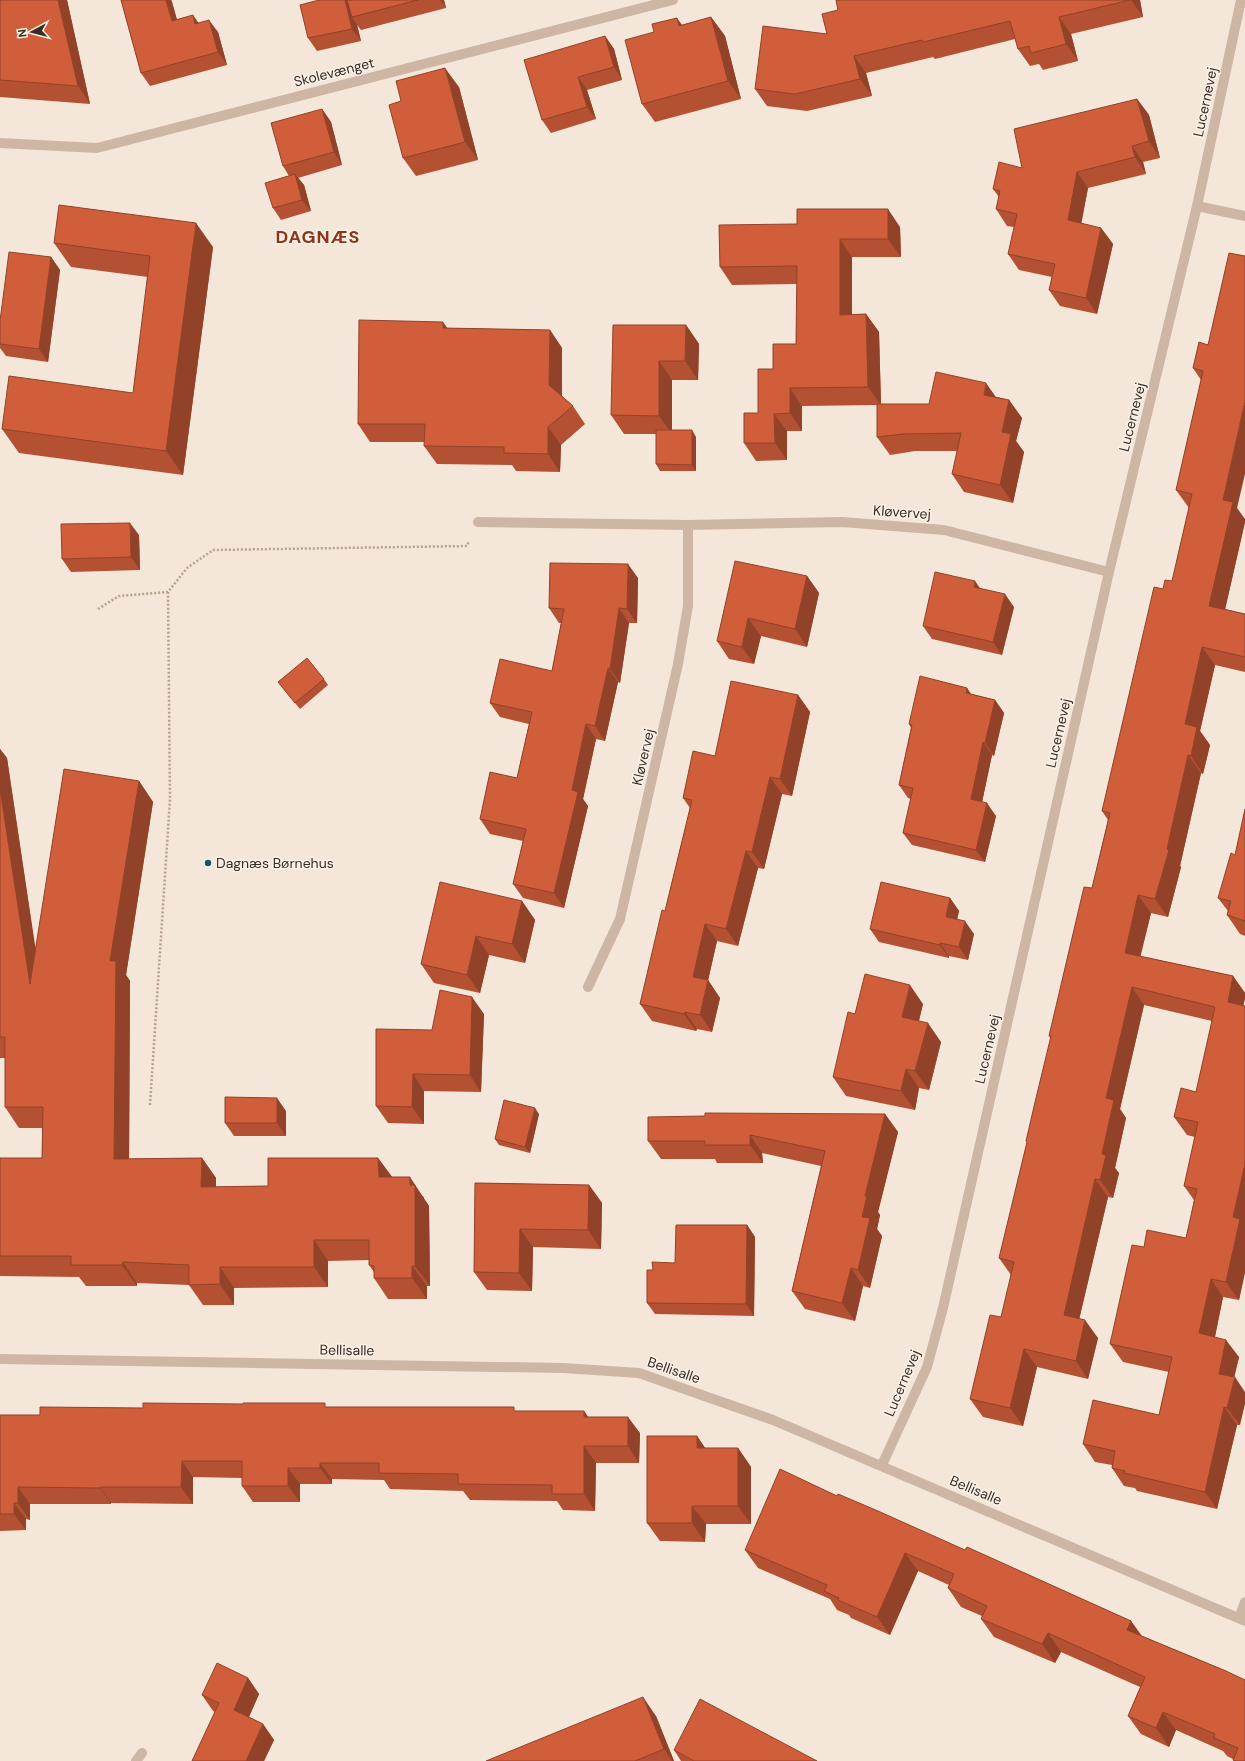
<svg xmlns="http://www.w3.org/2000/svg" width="1245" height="1761" font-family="'DM Sans',sans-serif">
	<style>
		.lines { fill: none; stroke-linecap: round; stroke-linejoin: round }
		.path { stroke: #b9a08e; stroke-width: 2.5; stroke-dasharray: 2 2; stroke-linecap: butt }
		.minor { stroke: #cdb6a4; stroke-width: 10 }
		.wall { fill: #b45132 }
		.shaded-wall { fill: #924229 }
		.building { fill: #d15e3a; stroke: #924229 }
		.poi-dot { fill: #18585c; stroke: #fbf1e6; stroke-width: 1.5 }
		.labels { text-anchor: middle; stroke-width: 3; stroke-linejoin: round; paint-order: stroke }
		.street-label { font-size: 14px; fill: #372c26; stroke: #fbf1e6 }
		.poi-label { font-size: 14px; fill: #372c26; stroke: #fbf1e6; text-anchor: start }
		.district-label { font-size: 18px; font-weight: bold; letter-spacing: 1px; fill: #8e3418; stroke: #fbf1e6 }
	</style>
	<rect width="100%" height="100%" fill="#f4e7d9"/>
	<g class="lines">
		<path class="path" d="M98 609 119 596 168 592 187 568 213 550 467 546 469 541
			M150 1105 170 799 168 592"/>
		<path class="minor" d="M0 143 97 148 673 0
			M1197 206 1245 216
			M478 522 688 525 842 522 944 530 1109 572
			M588 987 620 919 678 664 688 606V525
			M0 1359 563 1368 639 1373 773 1420 1245 1621
			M882 1465 927 1367 943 1308 1109 572 1197 206 1241 0
			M1239 1618 1245 1602
			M136 1761 142 1753"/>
	</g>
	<path class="wall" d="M0 0H67L90 104 0 97Z
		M121 0H171L172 2 177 20 198 23 218 32 227 65 150 86 141 73Z
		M319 0H444L446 8 361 30 357 25 361 41 317 51 308 38Z
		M836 0H1140L1143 17 1071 34 1078 61 1043 70 1039 64 1030 66 1018 49 1015 39 935 59 933 57 866 73 872 96 807 111 767 106 755 89 827 34 838 10Z
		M711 17 725 36 741 99 655 122 642 104 682 25Z
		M605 36 614 49 622 80 587 90 596 119 551 133 542 120Z
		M459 87 478 160 416 176 403 158Z
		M1137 99 1149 115 1160 158 1143 162 1146 174 1088 188 1081 223 1101 228 1113 244 1097 314 1060 306 1049 290 1052 277 1019 270 1008 254 1014 227 1007 226 996 209 999 197 993 189 1022 168Z
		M322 109 331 122 342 165 298 178 304 185 311 211 281 220 273 208 289 176 283 166Z
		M719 225 900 227 901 257H852V315L866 314 879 332 881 404H929L997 397 1009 400 1022 418 1016 441 1024 452 1013 503 964 492 952 474 957 451H915L890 455 877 437V405L802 406V431H787V460L756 461 744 443 758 413 773 369 796 344 797 284 732 285 720 267Z
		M54 243 213 247 183 475 19 453 2 429 133 393 148 277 71 267Z
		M51 257 60 270 48 362 6 356 0 348V321Z
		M686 325 699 344 698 380H672V430L696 437V471H660L656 464V434H624L611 415Z
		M447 328 550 330 562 348V396L573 406 585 424 561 445 560 472 516 471 512 465 437 464 424 446 425 442H370L358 424Z
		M1199 342 1237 508 1245 522 1225 609 1245 614V672L1215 665 1200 731 1210 745 1203 774 1201 773 1180 866 1181 867 1168 917 1151 913 1140 956 1233 976 1245 993V998L1243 1006H1245V1272L1239 1300 1223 1297 1215 1337 1239 1357 1234 1377 1240 1425H1237L1217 1509 1137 1491 1135 1488 1124 1486 1112 1468V1465L1095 1462 1083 1444 1159 1415 1169 1372 1123 1362 1110 1344 1144 1247 1186 1238 1194 1200 1184 1186 1195 1137 1187 1135 1174 1117 1196 1092 1212 1021 1144 1005 1120 1109 1126 1118 1115 1168 1119 1173 1113 1198 1108 1197 1079 1319 1098 1338 1088 1379 1037 1367 1023 1426 983 1417 970 1399 1001 1317 1011 1275 999 1258 1027 1143 1026 1141 1051 1039 1049 1036 1092 888 1108 820 1102 811 1163 589 1172 581 1189 508 1176 490 1201 380 1193 368Z
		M139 535 140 570 71 572 62 559Z
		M807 576 819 593 807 647 761 636 754 664 729 659 717 641Z
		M638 578 637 623H629L620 683 618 682 605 741 596 739 583 799 588 806 564 908 523 898 513 884 523 841 490 834 480 819 517 778 529 724 500 717 490 703 552 671 561 623H559L549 608Z
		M981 589 1014 607 1002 655 932 639 923 626Z
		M324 679 328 685 300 709 278 682Z
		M972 694 995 700 1004 713 994 756 992 755 982 802 996 816 985 862 912 845 903 833 911 799 908 798 899 785 911 728 909 724Z
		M798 695 810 712 792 796 782 794 764 869 758 868 738 946 717 941 708 980 720 998 712 1032 697 1029 696 1031 652 1021 640 1004 665 911 690 808 683 798 715 756Z
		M0 749 7 758 35 948 139 781 153 802 126 975 130 981 129 1159 202 1158 216 1178V1187L268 1186 378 1158 392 1177 424 1197V1199L429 1206 430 1286H427V1299H388L374 1278V1272L369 1265V1260L328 1261V1287L234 1288V1305H203L189 1285 137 1283V1286H86L79 1277 0 1276V1158H42V1128H19L5 1107V1058H0Z
		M1245 809V936L1240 934 1227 915 1228 911 1218 898 1235 855Z
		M950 898 959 911 957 919 974 934 968 960 949 956V958L879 942 870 929Z
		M522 901 535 920 525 963 489 955 480 993 434 983 421 964Z
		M923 1004 919 1021 941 1042 929 1090 919 1088 915 1110 846 1096 833 1077 855 1014Z
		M484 1014 481 1092 424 1091V1124L388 1123 376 1106 432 1030Z
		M286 1111V1136H234L225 1123Z
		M539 1114 530 1153 499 1145 495 1139Z
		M885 1114 898 1132 878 1212 880 1215 877 1229 882 1236 870 1288 863 1286 855 1321 805 1309 792 1291 821 1166 762 1153 763 1163H717L715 1159H661L648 1141Z
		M475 1183 589 1185 602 1203 601 1249 533 1247 532 1291 487 1290 474 1272Z
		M747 1225 755 1237 754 1316 655 1314 647 1303 653 1270 675 1263Z
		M328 1407 517 1411H584L588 1417 640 1433 639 1463H596L595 1511 563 1510 557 1501 470 1500 463 1491 390 1489 384 1480 332 1479V1484H300V1502H253L242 1486V1478L193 1477V1504L111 1503V1504H30V1520L26 1519V1530L0 1531V1415H40L143 1408Z
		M697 1436 705 1448H738L751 1467V1524H706L705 1542 660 1541 647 1523Z
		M837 1496 965 1550 1131 1621 1142 1636 1226 1671 1245 1761H1234L1233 1760V1759L1227 1756 1223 1751 1176 1730 1169 1747 1141 1734 1128 1716 1140 1687 1061 1652 1055 1663 994 1637 981 1619 982 1616 961 1607 948 1588 949 1585 918 1571 890 1635 851 1618 849 1615 837 1610 830 1599 758 1568 745 1550Z
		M248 1678 259 1694 249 1717 263 1724 274 1740 264 1761H192L215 1712 213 1711 202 1695Z
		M656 1716 674 1761H486Z
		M674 1750 817 1761H681Z"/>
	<path class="shaded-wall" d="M58 0H67L90 104 78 86Z
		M166 0H171L172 2 181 34 172 21Z
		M345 0H348L352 17 357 25 361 41 352 29Z
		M440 0H444L446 8Z
		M1131 0H1140L1143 17Z
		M193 15 202 28 195 24Z
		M711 17 725 36 741 99 728 81Z
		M1059 17 1071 34 1078 61 1066 44Z
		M677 18 690 36 679 26Z
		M209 20 218 32 227 65 218 52Z
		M605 36 614 49 622 80 614 67Z
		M854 56 866 73 872 96 860 79Z
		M445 68 459 87 478 160 465 142Z
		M578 77 587 90 596 119 587 107Z
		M1137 99 1149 115 1160 158 1149 141Z
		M322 109 331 122 342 165 334 152Z
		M1132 146 1143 162 1146 174 1135 157Z
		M1077 172 1088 188 1079 236 1068 220Z
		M295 174 304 185 311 211 302 200Z
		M888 209 900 227 901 257 888 239Z
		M196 223 213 247 183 475 166 451Z
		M1101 228 1113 244 1097 314 1086 298Z
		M840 239 852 257V332L840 315Z
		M51 257 60 270 48 362 39 349Z
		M866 314 879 332 881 405 868 387Z
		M443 322 456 340 443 328Z
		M686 325 699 344 698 380 685 361Z
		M550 330 562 348V403L549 385Z
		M659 361 672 380V434L659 416Z
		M986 383 998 400 984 395Z
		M790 388 802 406V431L790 413Z
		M1009 400 1022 418 1016 441 1024 452 1013 503 1000 485 1002 432Z
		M1245 401V474L1237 508 1245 519V522L1222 623 1209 606 1223 500Z
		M774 414 787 431V460L775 443Z
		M548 427 561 445 560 472 548 454Z
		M692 430 696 437V471L692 465Z
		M130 523 139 535 140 570 131 557Z
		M628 564 638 578 637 623 627 609Z
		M807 576 819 593 807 647 795 629Z
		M975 581 984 594 974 587Z
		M1005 594 1014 607 1002 655 993 642Z
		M619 608 629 623 620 683 610 669Z
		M748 618 761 636 754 664 742 647Z
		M1202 647 1215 665 1200 731 1210 745 1203 774 1191 756 1185 724Z
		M608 668 618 682 605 741 595 726Z
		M967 688 976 701 966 693Z
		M798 695 810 712 792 796 780 779Z
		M995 700 1004 713 994 756 985 743Z
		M586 724 596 739 583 799 588 806 564 908 554 893 572 790Z
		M983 742 992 755 980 812 971 799Z
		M0 749 7 758 44 1005 30 984 0 789Z
		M1188 755 1201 773 1180 866 1181 867 1168 917 1155 899 1167 849Z
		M770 777 782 794 764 869 752 852Z
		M139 781 153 802 126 975 130 981 129 1180 114 1159 110 961Z
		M987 803 996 816 985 862 976 850Z
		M746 851 758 868 738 946 726 929Z
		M1138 895 1151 913 1137 971 1125 953Z
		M950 898 959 911 955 929 946 917Z
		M522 901 535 920 525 963 512 944Z
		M965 921 974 934 968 960 959 947Z
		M705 924 717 941 705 994 693 977Z
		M476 936 489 955 480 993 467 975Z
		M940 943 949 956V958L940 945Z
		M1233 976 1245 993V998L1240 1020 1228 1002Z
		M708 980 720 998 712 1032 700 1015Z
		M910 985 923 1004 915 1036 902 1017Z
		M1132 987 1144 1005 1120 1109 1126 1118 1115 1168 1119 1173 1113 1198 1100 1180 1106 1098Z
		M472 997 484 1014 481 1092 470 1075Z
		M685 1012 697 1029 696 1031 684 1014Z
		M928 1023 941 1042 929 1090 915 1071Z
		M906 1069 919 1088 915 1110 901 1091Z
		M413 1074 424 1091V1124L412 1107Z
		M277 1098 286 1111V1136L277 1123Z
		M535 1108 539 1114 530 1153 525 1147Z
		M885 1114 898 1132 878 1212 880 1215 877 1229 882 1236 870 1288 858 1270 862 1217 865 1196Z
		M750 1135 762 1153 763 1163 750 1145Z
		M202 1158 216 1178V1208L201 1187Z
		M378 1158 393 1178 379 1177Z
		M1245 1164V1272L1239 1300 1226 1282 1233 1217Z
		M410 1177 429 1206 430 1286 415 1266 410 1185Z
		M1095 1179 1108 1197 1076 1333 1064 1315Z
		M589 1185 602 1203 601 1249 588 1230Z
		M747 1225 755 1237 754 1316 746 1304Z
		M520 1229 533 1247 532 1291 519 1273Z
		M314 1240 328 1261V1287L314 1267Z
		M123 1262 137 1283V1286L122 1265Z
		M412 1266 427 1286V1299L412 1278Z
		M220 1267 234 1288V1305L220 1284Z
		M851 1268 863 1286 855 1321 842 1303Z
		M1211 1279 1223 1297 1212 1351 1199 1333Z
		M1085 1320 1098 1338 1088 1379 1076 1361Z
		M1226 1340 1239 1357 1231 1391 1219 1374Z
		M1024 1349 1037 1367 1023 1426 1010 1408Z
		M1235 1377 1245 1392V1404L1240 1425 1227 1408Z
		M1224 1407 1237 1425 1217 1509 1205 1492Z
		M584 1411 596 1428 584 1417Z
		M628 1417 640 1433 639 1463 628 1446Z
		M697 1436 710 1455 697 1448Z
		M584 1446 596 1463 595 1511 584 1494Z
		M738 1448 751 1467V1524L738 1506Z
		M182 1461 193 1477V1504L181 1487Z
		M320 1463 332 1479V1484L320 1468Z
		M288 1468 300 1484V1502L288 1486Z
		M18 1487 30 1504V1520L18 1503Z
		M100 1487 111 1503V1504L100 1488Z
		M14 1503 26 1519V1530L14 1514Z
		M692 1506 706 1524 705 1542 692 1523Z
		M905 1553 918 1571 890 1635 877 1617Z
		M1131 1621 1144 1640 1127 1630Z
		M1048 1633 1061 1652 1055 1663 1042 1644Z
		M248 1678 259 1694 245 1726 234 1710Z
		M643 1697 656 1716 674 1761H672L664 1749Z
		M1163 1712 1176 1730 1169 1747 1156 1728Z
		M263 1724 274 1740 264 1761H246Z"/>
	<path class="building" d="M0 0H58L78 86 0 80Z
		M121 0H166L172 21 193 15 195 24 209 20 218 52 141 73Z
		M319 0H345L352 29 308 38 300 5Z
		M347 0H418L352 17Z
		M836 0H1130L1059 17 1066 44 1031 53 1029 46 1018 49 1010 21 923 42 922 40 854 56 860 79 795 94 755 89 763 26 827 34 822 14 838 10Z
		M711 17 728 81 642 104 625 40 654 32 652 24 677 18 679 26Z
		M605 36 614 67 578 77 587 107 542 120 524 60Z
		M445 68 465 142 403 158 389 105 401 101 396 81Z
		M1137 99 1149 141 1132 146 1135 157 1077 172 1068 220 1101 228 1086 298 1049 290 1055 264 1008 254 1017 214 996 209 1000 191 993 189 999 162 1022 168 1014 129Z
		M322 109 334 152 283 166 271 123Z
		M295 174 302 200 273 208 265 183Z
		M59 205 196 223 166 451 2 429 9 376 133 393 150 256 54 243Z
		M797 209H888V239H840V315L866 314 868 387 790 388V413L774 414 775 443H744V413H758V369H773V344H796L797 266 720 267 719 225 797 224Z
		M9 252 51 257 39 349 0 344V321Z
		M1229 253 1245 256V401L1223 500 1233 502 1209 606 1245 614V657L1202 647 1185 724 1197 727 1191 756 1188 755 1167 849 1169 850 1155 899 1138 895 1125 953 1233 976 1228 1002 1245 1006V1164L1233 1217 1240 1219 1226 1282 1211 1279 1199 1333 1226 1340 1219 1374 1235 1377 1227 1408 1224 1407 1205 1492 1124 1473 1125 1471 1112 1468 1115 1451 1083 1444 1093 1400 1159 1415 1172 1357 1110 1344 1132 1245 1144 1247 1147 1230 1186 1238 1197 1189 1184 1186 1198 1122 1174 1117 1181 1088 1196 1092 1215 1007 1132 987 1106 1098 1114 1100 1102 1154 1106 1155 1100 1180 1095 1179 1064 1315 1085 1320 1076 1361 1024 1349 1010 1408 970 1399 990 1315 1001 1317 1014 1262 999 1258 1027 1142 1026 1141 1036 1098 1051 1036H1049L1084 887 1092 888 1110 813 1102 811 1154 587 1163 589 1165 580 1172 581 1192 494 1176 490 1203 371 1193 368 1199 342 1208 345Z
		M359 320 443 322V328L550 330 549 385 573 406 548 427V454L504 453V447L424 446 425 424H358Z
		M613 325H686L685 361H659V416L611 415Z
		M936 372 986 383 984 395 1009 400 1002 432 1011 434 1000 485 952 474 961 433 903 434 877 437V404H929Z
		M656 430H692V465L656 464Z
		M130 523 131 557 62 559 61 524Z
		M735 561 807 576 795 629 748 618 742 647 717 641Z
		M550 563 628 564 627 609 619 608 610 669 608 668 595 726 586 724 572 790 578 792 554 893 513 884 526 829 480 819 490 772 517 778 532 712 490 703 500 659 552 671 564 609 549 608Z
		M935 572 975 581 974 587 1005 594 993 642 923 626Z
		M307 658 324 679 295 703 278 682Z
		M920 676 967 688 966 693 995 700 985 743 983 742 971 799 987 803 976 850 903 833 913 788 899 785 912 725 909 724Z
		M731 681 798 695 780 779 770 777 752 852 746 851 726 929 705 924 693 977 708 980 700 1015 685 1012 684 1014 640 1004 662 910 665 911 692 800 683 798 693 751 715 756Z
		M64 769 139 781 110 961H116L114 1159 202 1158 201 1187 268 1186V1158H378L379 1177H410V1185H415V1266H412V1278H374V1266L369 1265V1240H314V1267H220V1284L189 1285V1265L123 1262 122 1265H71V1256H0V1158H42L43 1107H5V1037H0V789L30 984Z
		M1245 809V921L1227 915 1231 901 1218 898 1231 853 1235 855Z
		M440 882 522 901 512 944 476 936 467 975 421 964Z
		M881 882 950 898 946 917 965 921 959 947 940 943V945L870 929Z
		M865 974 910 985 902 1017 928 1023 915 1071 906 1069 901 1091 833 1077 848 1012 855 1014Z
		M440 990 472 997 470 1075 413 1074 412 1107 376 1106V1029L432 1030Z
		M225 1097 277 1098V1123H225Z
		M504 1100 535 1108 525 1147 495 1139Z
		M705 1113 885 1114 865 1196H867L862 1217 870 1218 858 1270 851 1268 842 1303 792 1291 825 1151 750 1135V1145H705V1141H648V1117L705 1116Z
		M475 1183 589 1185 588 1230 520 1229 519 1273 474 1272Z
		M676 1225H747L746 1304 647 1303V1270H653L652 1262 675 1263Z
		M143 1403 243 1404V1403H325V1407H514V1411H584V1417H628V1446H584V1494H552V1485L458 1484V1474L379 1473V1463H320V1468H288V1486H242V1461H182L181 1487H100V1488L18 1487V1503H14V1514H0V1415H40V1407L143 1408Z
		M647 1436H697V1448H738V1506H692V1523H647Z
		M780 1469 837 1496 838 1494 878 1511 965 1550 967 1547 1131 1621 1127 1630 1226 1671 1245 1680V1761H1236L1233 1760 1238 1748 1214 1738 1215 1734 1163 1712 1156 1728 1128 1716 1145 1677 1048 1633 1042 1644 981 1619 987 1606 948 1588 954 1574 905 1553 877 1617 838 1600 839 1598 824 1591 827 1585 745 1550Z
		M217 1663 248 1678 234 1710 263 1724 246 1761H192L219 1703 202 1695Z
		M643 1697 664 1749 635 1761H486Z
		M700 1699 817 1761H694L674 1750Z"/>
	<circle class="poi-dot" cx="208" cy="863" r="4"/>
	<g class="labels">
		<g class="street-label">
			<text transform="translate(334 72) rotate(-14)" y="5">Skolevænget</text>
			<text transform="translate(1205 102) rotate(-78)" y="5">Lucernevej</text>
			<text transform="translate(1132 417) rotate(-76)" y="5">Lucernevej</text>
			<text transform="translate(902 512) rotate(4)" y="5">Kløvervej</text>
			<text transform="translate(1058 733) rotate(-77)" y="5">Lucernevej</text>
			<text transform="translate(643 757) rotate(-77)" y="5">Kløvervej</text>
			<text transform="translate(987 1049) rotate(-77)" y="5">Lucernevej</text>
			<text transform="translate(347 1350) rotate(1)" y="5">Bellisalle</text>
			<text transform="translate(674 1370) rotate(19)" y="5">Bellisalle</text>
			<text transform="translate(902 1383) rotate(-67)" y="5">Lucernevej</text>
			<text transform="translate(976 1490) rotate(23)" y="5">Bellisalle</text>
		</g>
		<g class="poi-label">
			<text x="216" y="868">Dagnæs Børnehus</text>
		</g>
		<g class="district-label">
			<text x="318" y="243">DAGNÆS</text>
		</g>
	</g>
	<g transform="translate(32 32) rotate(263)" stroke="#fbf1e6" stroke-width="3" paint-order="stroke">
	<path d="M0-3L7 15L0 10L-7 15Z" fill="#372c26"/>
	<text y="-6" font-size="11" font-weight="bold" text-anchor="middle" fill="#372c26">N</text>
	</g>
</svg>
